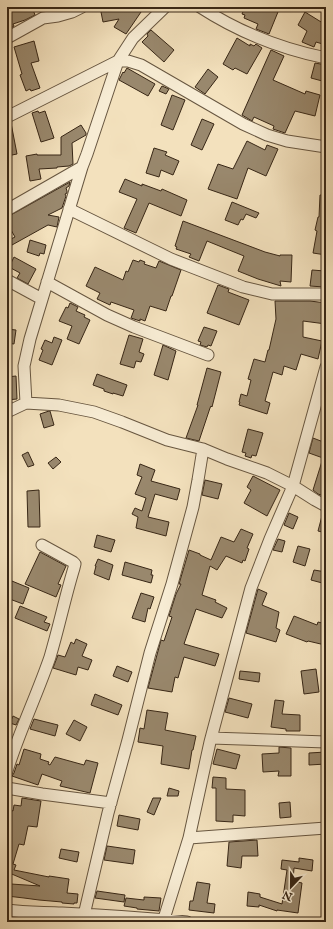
<svg xmlns="http://www.w3.org/2000/svg" width="333" height="929" font-family="'IM FELL English',serif">
	<style>
		.building { fill: #99886d; stroke: #382716 }
		.lines { fill: none; stroke-linecap: round; stroke-linejoin: round }
		.minor-casing { stroke: #675640; stroke-width: 13 }
		.minor { stroke: #f7ecd4; stroke-width: 11 }
	</style>
	<rect width="100%" height="100%" fill="#f3e1bd"/>
	<filter id="stains"><feTurbulence type="fractalNoise" baseFrequency=".005" numOctaves="4"/><feColorMatrix values="0 0 0 0 .2 0 0 0 0 .09 0 0 0 0 .02 0 0 0 .5 -.17"/></filter>
	<radialGradient id="worn" r=".72"><stop offset=".6" stop-color="#630" stop-opacity="0"/><stop offset="1" stop-color="#630" stop-opacity=".3"/></radialGradient>
	<path class="building" d="M7 7H32L35 15 25 20 13 24 14 26 8 30Z
		M100 7H135L141 12 126 34 114 27 119 19 103 22Z
		M245 7H280L269 34 256 29 258 24 244 18 245 15 242 14Z
		M305 12 326 25V45L316 42 314 47 302 42 307 31 298 25Z
		M151 30 174 50 164 62 142 42 148 36 147 34Z
		M237 38 250 46V44L254 46 256 44 262 48 247 74 235 68 233 70 223 64Z
		M34 41 39 61 31 63 40 88 31 91 30 89 26 91 20 75 22 74 14 47Z
		M271 50 284 56 273 80 305 94 306 91 320 95 315 116 295 111 285 133 273 129 274 126 254 117 252 121 242 115Z
		M315 63 326 65V82L311 78Z
		M127 68 155 84 148 96 119 80 123 72 124 73Z
		M208 69 218 77 205 94 195 87Z
		M162 86 169 89 166 94 159 91Z
		M172 95 185 100 173 130 161 125Z
		M38 111 39 113 45 111 54 138 41 142 32 113Z
		M202 119 214 124 202 150 191 145Z
		M11 123 17 154 7 156V124Z
		M81 125 86 133V135L72 143 73 164 69 166 57 167V168L39 169 41 179 30 181 26 156 37 154V155H61V137Z
		M247 141 265 150 267 145 278 149 266 176 248 168 237 199 208 189 218 164 233 169Z
		M154 148 167 152 165 155 179 161 173 175 161 170 159 177 146 173Z
		M125 179 142 186V184L161 191 162 189 187 200 181 216 149 203 136 233 124 228 137 199 119 192Z
		M70 182 69 186 66 188 67 191V193L65 194 66 196 62 208 48 215 59 217 57 227 48 225 12 245 9 240 15 237 7 223 11 220 9 216Z
		M320 195H326V255L313 253 317 231 315 230 318 217H319Z
		M232 202 259 213 256 218 246 214 243 220 241 219 238 225 225 220Z
		M183 221 265 252 280 256V255H292L291 282 280 281 281 286 258 279 238 271 244 256 207 241 199 261 189 257 191 254 176 249 177 247 175 246Z
		M30 240 46 245 44 254 40 253 39 256 27 252Z
		M14 257 36 269 28 284 17 278 20 273 9 267Z
		M133 260 139 262 140 260 145 262 144 264 156 268 159 261 181 270 172 296H171L166 311 150 306 145 321 140 319V321L131 318 134 310 111 302 110 305 97 299 100 293 86 286 95 267 123 280 126 271 128 272Z
		M312 270 325 271 324 287 310 286Z
		M218 285 229 289 228 292 249 300 239 325 207 313Z
		M275 301H310L326 303V324L303 321V337L322 341 318 359 301 354 296 370 284 366 282 375 273 372 265 401 270 403 267 414 239 405 240 402H239L241 394 247 396 251 380 248 379 254 359 265 362 268 350H269L276 319Z
		M70 303 78 307 76 311 85 315 84 317 90 320 79 344 67 339 72 326 59 321 66 307 68 308Z
		M204 327 217 331 211 346 208 345 207 347 200 345 201 342 198 341Z
		M7 329 16 330 14 344 7 343Z
		M129 335 143 339 139 352 144 354 141 362 136 361 134 368 120 364Z
		M54 337 62 340 52 365 39 360 43 350 41 349 45 340 52 343Z
		M163 345 176 351 168 380 154 375Z
		M207 368 221 372 212 407 211 406 210 408 199 441 186 438 198 405H197Z
		M97 374 127 385 123 396 113 393V394L104 391V389L93 385Z
		M16 376 17 399 7 400V377Z
		M49 411H50L54 425 44 428 40 414Z
		M248 429 263 433 256 456 252 455 251 458 245 456 246 453 242 452Z
		M313 438 326 443V491L324 496 318 494 313 490 323 458 309 453Z
		M28 452 34 465 28 467 22 455Z
		M56 457 61 462 53 469 48 463Z
		M140 464 155 470 151 481 180 489 177 500 155 494 148 517 169 522 166 536 136 528 138 517 132 514 135 508 142 511 146 498 135 494 142 477 137 475Z
		M253 476 280 490 267 516 244 503 251 490 247 487Z
		M205 480 222 484 218 499 202 495Z
		M39 490 40 527H28L27 491Z
		M323 512 326 513V533L318 531Z
		M289 513 298 517 293 529 284 525Z
		M241 529 253 534 247 548 249 549 245 561 243 560 242 563 226 556 217 570 210 566 202 595 216 600 215 602 227 608 222 618 196 609 184 644 219 654 215 666 184 657 178 678 175 677 172 692 148 688 161 640 164 641 172 617 169 616 176 594 181 584H179L189 550 200 554V555L211 560 221 537 234 542Z
		M97 535 115 540 111 552 94 547Z
		M278 539 285 541 282 552 273 550Z
		M298 546 310 549 305 566 293 562Z
		M40 552 66 566 58 584 61 585 56 597 25 584Z
		M98 559 113 565 109 580 94 574 96 566H95Z
		M125 562 152 570 151 575H153L151 583 122 575Z
		M314 570 326 572V584L311 580Z
		M7 579 29 588 23 604 7 598Z
		M258 589 267 593 262 605 279 612 276 628 280 630 276 642 246 633Z
		M141 593 154 597 150 609 148 608 145 622 132 618Z
		M20 606 47 617 44 622 50 624 47 631 15 618Z
		M294 616 317 625 318 622 326 624V641L325 645 308 641 307 642 286 634Z
		M76 639 87 644 82 656 92 660 88 670 78 667 76 675 53 668 58 655 65 657 71 642 74 644Z
		M117 666 132 672 128 682 113 676Z
		M316 669 319 692 304 694 301 671Z
		M240 671 260 673 259 682 239 679Z
		M95 694 122 705 118 715 91 705Z
		M229 698 252 704 248 718 225 712Z
		M275 700 284 701 282 714 300 715V731H286V729L271 727Z
		M147 710 168 713 165 730 196 736 193 750H192L189 769 161 764 163 746 138 742 140 728 144 729Z
		M13 716 19 719 16 725 10 723Z
		M34 719 58 725 55 736 30 729Z
		M74 720 87 727 80 741 66 734Z
		M279 747 291 748V776H278L279 771 263 772 262 754 279 753Z
		M24 749 41 754 40 759 49 762 48 764 50 765 55 757 84 765 86 760 98 763 90 793 60 786 62 781 42 774 38 785 12 776 14 773 17 764 19 765Z
		M217 749 240 755 236 769 213 764Z
		M326 752V764L309 765V753Z
		M213 777 226 778V789L245 790V816L233 815V822L216 821V788H212Z
		M169 788 179 791 178 796H167Z
		M22 798 41 801 37 827 28 826 24 845 19 844 13 864 16 865 14 870 49 877V876L69 879 67 893 78 894 77 903H74V904L62 903V902L39 900 24 898 7 896V889H10L11 884 40 886 7 872V824L10 810 13 811 14 805 21 806Z
		M153 798H161L154 815 147 812Z
		M290 802 291 817 280 818 279 803Z
		M119 815 140 819 138 830 117 826Z
		M257 840 258 856H242L241 868 227 866 229 842Z
		M107 846 135 850 133 864 104 860Z
		M61 849 79 852 77 862 59 858Z
		M299 858 313 860 312 871 294 868 293 881 302 883 298 913 277 910V911L259 905V907L247 906 248 892 260 894V897L282 904 287 870 281 869 282 860 299 862Z
		M197 882 210 884 207 903 215 904 214 913 189 910 190 901H193Z
		M97 891 125 895 124 902 95 898Z
		M144 897 161 898 159 911 137 909V908L124 906 126 898 144 900Z
		M32 919 60 920V922H31Z"/>
	<g class="lines">
		<defs>
			<path id="minor" d="M200 7C237 31 282 49 326 58
				M7 38 43 18 58 16 72 12 82 7
				M7 117 118 61H128L141 65 243 124 267 135 287 141 326 147
				M69 209 171 259 243 287 272 294H326
				M7 210 82 167 87 154 118 61 133 38 165 7
				M7 280 42 299
				M47 282 107 315 134 327 208 355
				M26 403 59 405 94 412 122 422 167 440 203 449 227 459 267 473 293 486 315 500 326 506
				M7 412 26 403 24 366 30 339 82 167
				M211 738 326 742
				M7 771C19 732 37 695 50 657 59 627 65 597 74 568L75 564 73 562 42 545
				M7 788 42 794 111 803
				M189 838 326 828
				M7 910C25 913 44 912 62 913 104 915 146 918 187 922
				M83 922 84 915 108 813 128 740 150 653 172 584 193 507 198 480 203 449
				M163 922 189 838 210 742 251 588 270 539 293 486 326 367"/>
		</defs>
		<use href="#minor" class="minor-casing"/>
		<use href="#minor" class="minor"/>
	</g>
	<rect width="333" height="929" fill="none" stroke="#f3e1bd" stroke-width="24"/>
	<rect x="8" y="8" width="317" height="913" fill="none" stroke="#382716" stroke-width="2"/>
	<rect x="12" y="12" width="309" height="905" fill="none" stroke="#382716"/>
	<g transform="translate(291 887) rotate(202)" stroke="#f7ecd4" stroke-width="3" paint-order="stroke">
	<path d="M0-3L7 15L0 10L-7 15Z" fill="#382716"/>
	<text y="-6" font-size="11" font-weight="bold" text-anchor="middle" fill="#382716">N</text>
	</g>
	<rect width="100%" height="100%" filter="url(#stains)"/>
	<rect width="100%" height="100%" fill="url(#worn)"/>
</svg>
